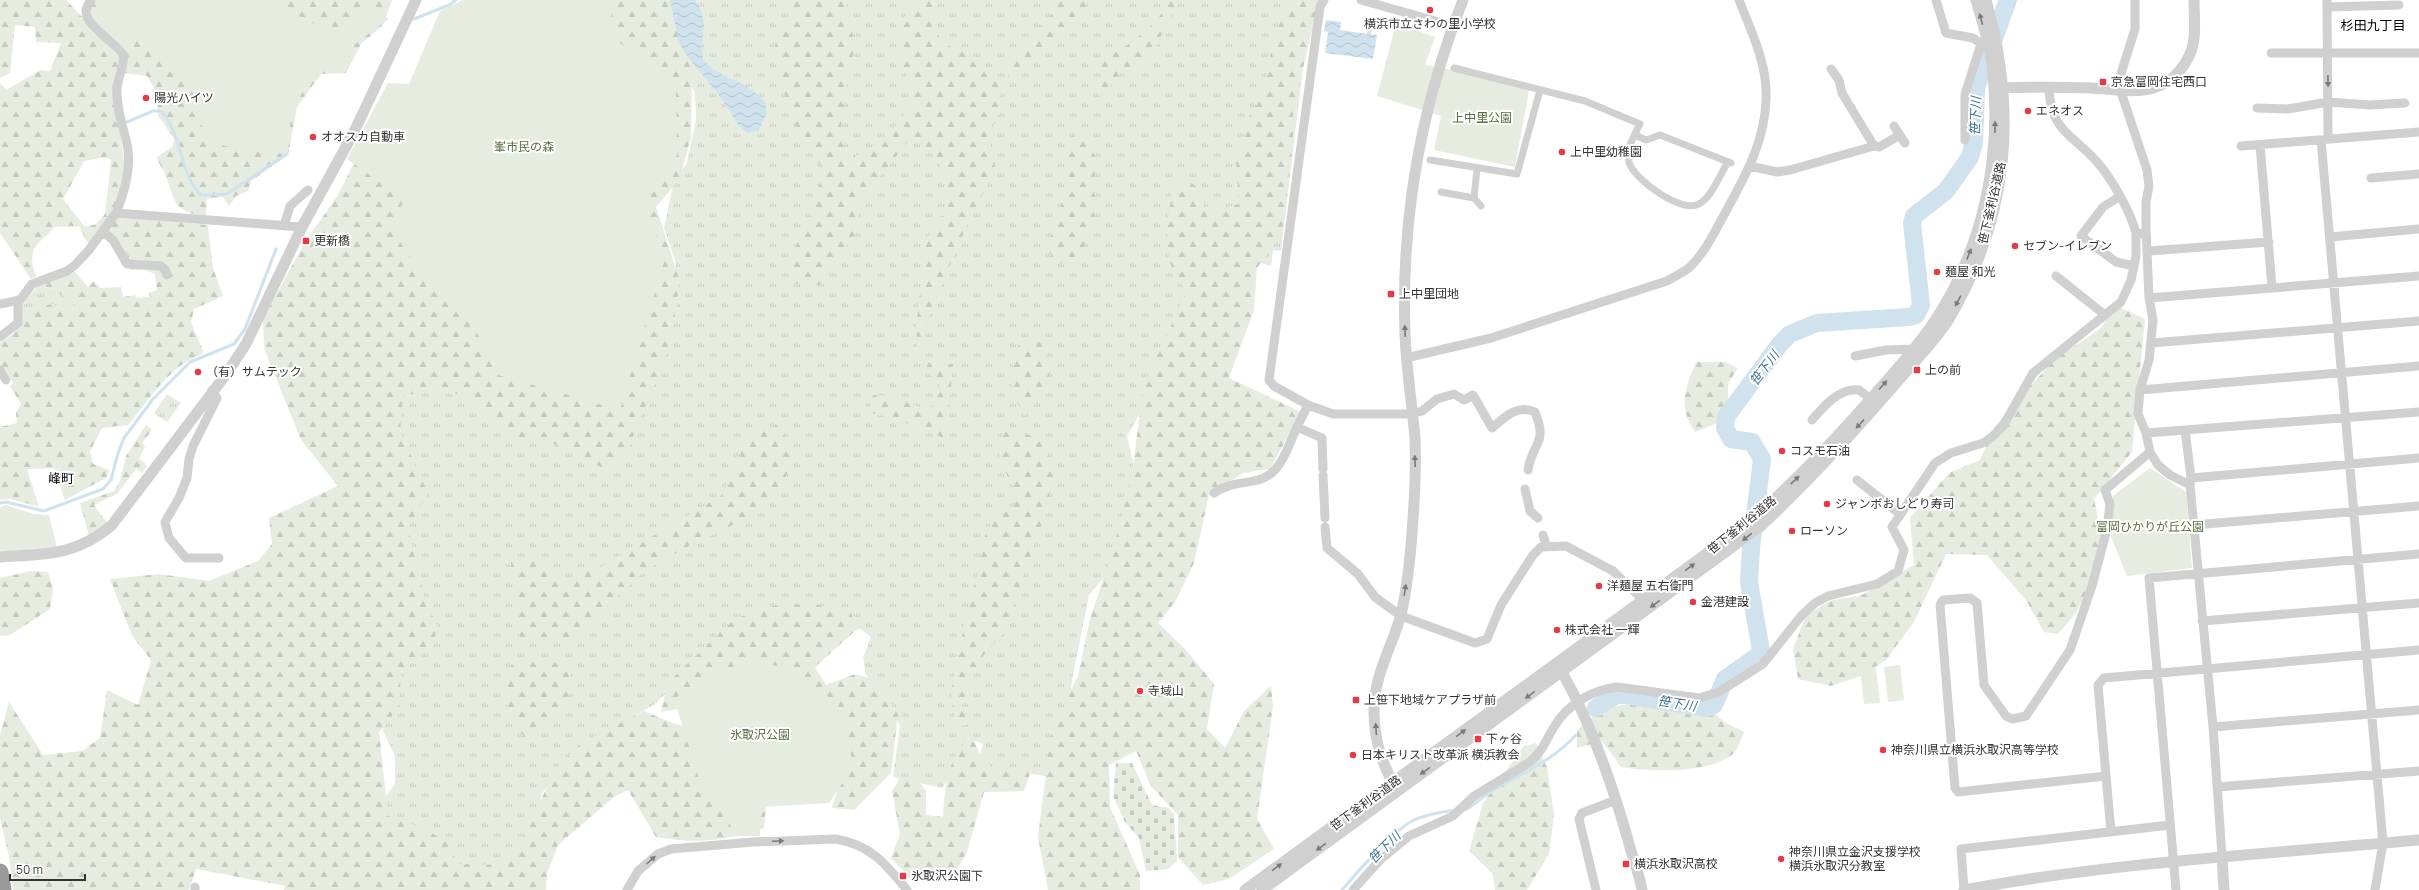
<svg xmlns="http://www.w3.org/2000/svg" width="2419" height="890" font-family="Manrope,'Noto Sans JP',sans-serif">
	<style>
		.grass { fill: url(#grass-tufts) }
		.forest { fill: url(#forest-firs); fill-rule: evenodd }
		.cemetery { fill: url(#cemetery-stones) }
		.park { fill: #e6ecdf }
		.water { fill: url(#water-waves) }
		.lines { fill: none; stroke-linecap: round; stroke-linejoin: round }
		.stream { stroke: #cfe2ee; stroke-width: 3 }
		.river { stroke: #cfe2ee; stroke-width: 18 }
		.pedestrian { stroke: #d0d0d0; stroke-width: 7 }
		.minor { stroke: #d0d0d0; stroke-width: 9 }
		.tertiary { stroke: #d0d0d0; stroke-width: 11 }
		.motorway { stroke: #9a9a9a; stroke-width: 17 }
		.oneway { fill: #7a7a7a }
		.poi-dot { fill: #e63946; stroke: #fff; stroke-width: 1.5 }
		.labels { text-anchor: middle; stroke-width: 4; stroke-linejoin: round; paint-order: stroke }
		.poi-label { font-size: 12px; fill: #333; stroke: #fff; text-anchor: start }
		.park-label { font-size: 12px; fill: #56703f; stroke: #fff }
		.street-label { font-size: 12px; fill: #333; stroke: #fff }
		.neighbourhood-label { font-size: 13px; fill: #000; stroke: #fff }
		.water-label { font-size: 13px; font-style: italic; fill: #3f7597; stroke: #fff }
	</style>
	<defs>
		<pattern id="grass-tufts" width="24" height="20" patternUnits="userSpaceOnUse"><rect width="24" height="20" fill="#e6ecdf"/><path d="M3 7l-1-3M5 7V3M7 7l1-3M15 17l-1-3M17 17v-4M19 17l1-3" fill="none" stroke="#c6cbc0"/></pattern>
		<pattern id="forest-firs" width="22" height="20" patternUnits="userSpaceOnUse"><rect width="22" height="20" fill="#e6ecdf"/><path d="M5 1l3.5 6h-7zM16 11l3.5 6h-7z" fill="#c6cbc0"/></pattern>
		<pattern id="cemetery-stones" width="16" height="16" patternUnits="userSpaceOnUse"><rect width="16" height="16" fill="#e6ecdf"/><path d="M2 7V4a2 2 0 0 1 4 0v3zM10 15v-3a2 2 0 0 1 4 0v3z" fill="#c6cbc0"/></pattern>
		<pattern id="water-waves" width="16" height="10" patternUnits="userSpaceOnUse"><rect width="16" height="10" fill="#cfe2ee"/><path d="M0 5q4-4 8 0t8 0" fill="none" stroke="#b2c2cd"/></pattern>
	</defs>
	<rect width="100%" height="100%" fill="#fff"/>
	<path class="grass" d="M646 0H1311L1281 251 1273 250 1271 266 1258 262 1147 401 1127 436 1137 479 1111 569 1089 595 1072 680 1063 766 1045 776 977 765 983 744 968 738 957 765 942 788 893 777 900 726 885 696 866 675 863 658 871 637 860 629 676 684 655 704 583 745 542 793 532 843 482 883 383 821V800L395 784V756L383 731 381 704 395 686 406 663 397 557 408 469 397 414 402 390 657 341 676 263 664 228 674 180 687 163 696 118 695 93Z
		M37 287 60 289 61 295 77 301 70 313 52 304 26 310 24 301Z
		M167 394 181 403 167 422 154 413Z"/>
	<path class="forest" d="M0 0H66L121 58 114 88 125 168 120 193 113 212 88 244 79 226 55 227C36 246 26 248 36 276L31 279 0 233V83L6 90 41 70 50 71 61 43 36 42 35 27 15 25 10 73 0 78ZM106 157 111 160 105 214 96 224 85 227 63 199 84 161Z
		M93 0H392L383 25 361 44 346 73 321 74 297 107 288 155 251 181 248 191 236 196 229 206 223 197 207 199 206 217C173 211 176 203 165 174 163 168 158 164 157 157L173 146 174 138 158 116 157 94 147 76 124 73 126 55 90 19 88 11Z
		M481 0H677L688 24 692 73 691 137 679 180 656 207 680 282 670 345 626 454 607 470 550 442 507 438 472 405 447 387 403 396 400 431 428 493 408 527 424 597 439 631 422 655 401 671 399 707 379 732 388 816 421 827 449 843 457 864 495 865 519 849 540 801 559 765 581 743 644 711 675 724 713 732 766 804 764 828C723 841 699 844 656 837L628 790 614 797 558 845 547 874 546 890H284L285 886 196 869 189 890H13L9 856 0 819V735L9 702 43 755 82 751 100 738 107 690 138 705 151 660 132 636 110 579 159 574 209 581 258 561 272 544 269 518 338 486 301 440 264 348 263 319 305 242 338 195 358 155 415 90Z
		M789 0H846L855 47 849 70 841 126 845 160 880 146 909 108 914 98C901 59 888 39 915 0H937L934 31 948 46 969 51 986 72 993 74 999 82 1002 108 988 136 996 169C966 224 936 292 918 352L916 329 926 239 948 207V182L934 155 920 144 908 141 859 204 856 232 821 285 792 283 789 260 808 223 818 193 822 168 790 116 776 55 775 29 789 18Z
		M1060 0H1086V10L1051 39 1026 70 1010 85 1006 63 1054 12Z
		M1169 0H1179L1147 64C1123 71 1114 71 1107 97L1099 96 1102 61C1126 46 1159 27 1169 0Z
		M1289 0H1323L1318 6 1293 110V142L1285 187 1283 225 1273 246 1257 268 1254 310 1229 378 1301 412 1270 469 1243 473 1209 495 1194 563 1175 602 1158 623 1185 649 1214 684 1207 729 1225 748 1244 711 1271 686 1273 706 1257 819 1274 849 1229 879 1203 885 1178 857V815L1151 786 1136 751 1109 765 1110 807 1140 875V890H1048L1038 837 1049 749 1056 720 1078 676 1090 619 1113 550 1131 479 1144 384 1187 291C1182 285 1176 278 1173 271 1162 244 1168 203 1177 177 1200 184 1200 190 1205 213L1239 204 1236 163 1249 117 1259 102 1275 36Z
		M1087 128 1095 159 1094 216 1081 258 1055 264 1047 246 1063 201 1067 139Z
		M117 216 208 225 213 268 223 296 194 309 191 322 203 351 202 354C169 366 150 399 128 425L102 428 90 451 93 464 109 470 106 478 65 500 54 468 27 469 39 507 11 499 0 500V427L17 423 16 413 21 404 10 386 13 383 4 367 0 369V343C21 330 22 327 20 302L24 301 26 310 52 304 70 313 77 301 60 295V289L37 287 73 270 88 287 94 281 100 288 121 287 123 297 135 295 136 298 150 297 149 293 157 290 155 274 145 270H130L127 254 107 231Z
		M2115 305 2145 319 2132 452 2094 499 2104 547 2089 587 2076 613 2058 634 2044 632 2026 600 1987 555 1946 554 1914 622 1886 660 1861 676 1831 686 1798 679 1793 649 1806 615 1832 600 1860 596 1914 565 1910 518 1949 473 1980 460 1995 426 2053 361 2101 328Z
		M1028 337 1044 344 1050 373 1034 406 1024 416 1011 390 1014 350Z
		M1696 362H1725L1738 368 1728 384V403L1718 423 1695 432C1677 404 1685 391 1696 362Z
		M928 363 953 364 946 439 899 420 868 412 873 395 889 396 922 408H930L941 391 936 379 926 372Z
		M146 425 152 430 142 443 145 447 139 458 147 466 142 473 136 469 117 494 94 505 107 523 89 536 80 503 114 491 120 481 126 456Z
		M778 425 794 452 784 482 757 513 687 547 643 572 570 643 521 639 510 557 535 561 562 580 598 568 721 496 738 468 743 443 755 434Z
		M1007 428 1038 438 1054 469 1046 512 1003 633 982 657 969 683 962 706 973 722 956 728 951 692 968 606 979 569 983 540 996 515 1013 507 1018 494C1005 471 989 453 1007 428Z
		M31 571 48 572 53 589 50 609 10 635 0 636V578Z
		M813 604 851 611 856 630 815 667 826 685 855 674 872 679 898 714 891 773 854 810 832 808 843 771 688 707 661 712 665 694 675 676 734 619 772 606Z
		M517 658 539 663 568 662 573 687 552 724 527 742C510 712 494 690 517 658Z
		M1669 695 1705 705 1726 723 1744 732C1741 738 1738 750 1733 754 1708 774 1651 772 1621 767L1602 741 1577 748V730L1602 708 1632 704Z
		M972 736 981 757 993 768H1021L1030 774 1024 791 984 792 967 852 952 879 913 881 891 858 900 834 892 791 900 778 916 777 926 791V815L943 817C945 787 947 756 972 736Z
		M1536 743 1547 767 1554 814 1549 854 1527 890H1495L1493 874 1469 851 1483 803 1523 747Z"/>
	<path class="cemetery" d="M1116 763H1132L1152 805 1169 808 1174 814 1177 861 1168 869 1146 871 1139 838 1125 822 1113 796Z"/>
	<path class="park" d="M100 0H283V7L333 34 365 3 389 19 355 44 341 72 317 70 294 106 284 154 225 146 205 137 193 93 139 35 128 48 92 16Z
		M463 0H610L614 39 676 82 677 155 645 196 664 262 620 410 498 375 474 327 414 263 389 225 405 200 347 159 388 83 409 84 440 11Z
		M1396 23 1435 37 1425 65 1530 85 1515 167 1434 150 1441 116 1377 96Z
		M2150 468 2186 492 2192 568 2127 576 2110 534 2113 496Z
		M6 505 34 514 49 515 57 548 0 552V507Z
		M754 661 795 670 836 703 844 714 852 760 844 781 829 803 761 807 760 836H734L722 802 703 791 674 699 724 669Z
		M1900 665 1904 700 1888 702 1884 667Z
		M1876 668 1880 703 1864 704 1860 669Z"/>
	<path class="water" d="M670 0H695C711 23 699 35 703 59 719 80 748 79 766 104V115L758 131 747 133 738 125 723 100 688 57 679 42Z
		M1326 20 1341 22 1340 30 1367 34 1368 28H1372L1371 34 1377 35 1373 59 1325 53 1328 32 1324 31Z"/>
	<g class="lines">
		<path class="stream" d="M414 19 449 5 456 0
			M127 122 153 111H161C183 135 178 171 201 195L227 194 287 154
			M0 503 6 502 44 511 103 489 111 480 118 453 124 438 153 399 190 362 234 344 245 329 276 249
			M1463 809H1467C1476 803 1484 796 1492 791 1523 772 1551 762 1576 735
			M1342 890C1357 872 1395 829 1414 820 1427 814 1441 812 1456 810"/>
		<path class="river" d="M1596 708 1616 695H1626L1707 708 1714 705 1725 679 1758 656 1761 651 1749 582 1751 548 1762 459 1752 442 1731 439 1725 428 1726 417 1780 344 1790 334 1817 323 1909 317 1916 315 1921 305 1912 223 1914 216 1946 191 1970 157 1974 143 1976 88 2008 0"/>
		<path class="pedestrian" d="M1454 68 1585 101 1640 124C1634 136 1626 148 1629 162 1633 179 1682 214 1699 204 1712 197 1720 174 1728 162
			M1635 135 1646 140 1660 135 1731 163
			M1430 160 1517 174 1540 90
			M1477 169 1474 198 1481 206
			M1441 192 1474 198"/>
		<path class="minor" d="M91 0C89 3 86 8 86 11 85 26 117 43 124 56 123 68 118 78 117 89 116 108 123 126 127 144 132 167 125 191 116 213
			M1324 0 1320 7 1269 380 1274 386 1308 405 1333 414H1411L1422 411 1437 399 1454 394 1464 400 1473 395 1492 428C1505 417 1517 404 1535 412 1548 444 1533 441 1528 470
			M1361 0 1453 26
			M1936 0 1946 33 1973 38 1982 44
			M2135 0V29L2118 83 2147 170 2149 186 2146 202V228L2149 298 2153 320 2149 360 2140 390 2138 414 2146 433 2150 452 2158 465 2170 475 2190 485
			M2327 0 2328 139
			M2327 7 2399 5
			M2271 53H2419
			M1831 69 1839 80 1842 93 1874 146 1879 147 1900 135
			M2049 87C2050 135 2078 136 2102 168 2115 185 2131 213 2136 233
			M2257 108 2288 109 2328 102 2370 105 2405 103
			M1894 126 1905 143
			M1965 140V94L1980 47 1986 37
			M2321 140 2383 843 2375 890
			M2260 145 2272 287
			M2241 146 2419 132
			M1750 166 1777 172 1790 170 1874 146
			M2371 178 2419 174
			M2119 197 2103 207 2081 236 2116 262 2134 266
			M284 226 290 206 308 190
			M103 232 113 240 127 264 161 266 166 271 167 275
			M2330 237 2419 229
			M2149 251 2269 242
			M2056 276 2105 315
			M2149 298 2419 276
			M0 304 20 300 32 284 67 271 75 265 89 250 116 213 302 227
			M0 337 18 323V300
			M2151 343 2419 321
			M1855 356 1886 350 1914 349
			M1406 358 1491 338 1667 281C1675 276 1685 272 1691 266 1705 252 1714 233 1724 215 1744 178 1765 143 1766 99 1768 65 1751 31 1739 0
			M0 370 6 380
			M212 390 217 398 193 446 189 459 187 478 179 498 165 522 169 538 186 558H219
			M2140 390 2419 366
			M1308 405 1297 427 1322 438 1323 469
			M1812 420C1824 406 1839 388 1859 390L1871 399
			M2185 430 2191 478 2190 485 2213 727 2222 856
			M2146 433 2419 412
			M1323 475 1325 518
			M2191 478 2419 458
			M1857 480 1900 514
			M1525 489 1530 511 1538 518
			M1214 493C1228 483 1242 484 1258 480 1281 475 1288 446 1297 427
			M2194 525 2419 506
			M1325 527 1327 548 1358 574 1375 597 1401 616 1475 643 1487 639 1501 605 1533 555 1541 547 1566 546 1613 571 1638 595 1641 603
			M1543 535 1545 541
			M2202 621 2419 603
			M2213 727 2419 710
			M2106 776 1958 792 1955 788 1940 605 1943 600 1970 598 1977 603 1984 685 2006 716 2012 719 2026 716 2070 650 2092 586 2107 529 2110 504 2105 490 2150 452
			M2217 787 2419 771
			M2111 832 2098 685 2104 678 2419 650
			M195 890V887
			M627 890 638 871 658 854 671 849 753 842 836 839C871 845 886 864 907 890
			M1353 890 1381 859 1409 836 1453 816 1474 796 1530 762C1542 752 1546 740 1554 727 1567 705 1591 690 1617 687L1699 698 1719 692 1763 664 1801 616 1815 603 1828 596 1877 584 1898 571 1904 550 1892 527 1935 463 1951 453 1983 443 1992 437 2003 426 2033 373 2121 302 2131 280 2136 256V233L2146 234
			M1596 890 1579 819 1582 813 1616 800
			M1964 890 1961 849 2170 825
			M2176 890 2149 578 2419 554"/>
		<path class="tertiary" d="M1997 88C2028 87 2060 87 2092 88 2111 89 2137 94 2156 87 2171 83 2184 68 2190 54 2197 38 2194 18 2194 0
			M0 557C45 554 76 556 112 525L227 373 246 344 302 227 354 132 416 0
			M1559 667C1590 720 1611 780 1628 840 1632 856 1639 873 1642 890
			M1397 789C1376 757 1368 715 1379 677 1385 656 1395 636 1401 615 1408 584 1411 551 1413 519 1415 492 1416 465 1415 438 1412 403 1406 368 1405 333 1401 219 1421 106 1463 0
			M2222 856 2224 890
			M1245 890 1750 522C1794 482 1835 440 1874 395 1895 371 1918 347 1936 319 1983 247 2001 160 1993 74 1991 49 1983 24 1976 0
			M1262 890 1761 526C1810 480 1855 431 1898 381 1915 361 1935 341 1949 319 2009 217 2018 113 1986 0
			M1964 890C2114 862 2267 854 2419 840"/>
		<path class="motorway" d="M0 872 3 890"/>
	</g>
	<defs><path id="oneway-solid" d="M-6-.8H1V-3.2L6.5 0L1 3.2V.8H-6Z"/></defs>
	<g class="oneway">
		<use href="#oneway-solid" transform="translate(1981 19) rotate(-105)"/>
		<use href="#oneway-solid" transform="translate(2328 81) rotate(89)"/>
		<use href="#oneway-solid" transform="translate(1995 127) rotate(-89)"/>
		<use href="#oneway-solid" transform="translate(1969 254) rotate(-69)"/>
		<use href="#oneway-solid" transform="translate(1958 301) rotate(118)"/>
		<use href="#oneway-solid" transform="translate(1405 331) rotate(-92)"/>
		<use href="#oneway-solid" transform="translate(1883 385) rotate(-49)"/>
		<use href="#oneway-solid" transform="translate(1860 424) rotate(133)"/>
		<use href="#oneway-solid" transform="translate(1415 461) rotate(-92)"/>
		<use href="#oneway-solid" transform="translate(1795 480) rotate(-43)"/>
		<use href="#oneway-solid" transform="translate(1747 537) rotate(142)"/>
		<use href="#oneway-solid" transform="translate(1690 567) rotate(-36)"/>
		<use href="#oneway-solid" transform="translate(1405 590) rotate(-81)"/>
		<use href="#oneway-solid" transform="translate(1655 604) rotate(144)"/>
		<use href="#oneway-solid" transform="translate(1530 695) rotate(144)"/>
		<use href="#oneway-solid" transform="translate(1376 729) rotate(-94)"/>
		<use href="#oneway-solid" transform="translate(1461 733) rotate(-36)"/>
		<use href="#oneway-solid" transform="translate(1425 771) rotate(144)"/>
		<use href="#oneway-solid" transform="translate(778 841) rotate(-2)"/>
		<use href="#oneway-solid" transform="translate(1321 847) rotate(144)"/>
		<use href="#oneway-solid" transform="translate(651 860) rotate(-42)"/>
		<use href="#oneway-solid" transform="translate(1277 867) rotate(-36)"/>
	</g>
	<g class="poi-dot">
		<circle cx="1430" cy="10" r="4"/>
		<rect x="2099" y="78" width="8" height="8" rx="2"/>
		<circle cx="146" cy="98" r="4"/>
		<circle cx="2028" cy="111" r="4"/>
		<circle cx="313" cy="137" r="4"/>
		<circle cx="1562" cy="152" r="4"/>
		<rect x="302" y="237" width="8" height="8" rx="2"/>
		<circle cx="2015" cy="246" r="4"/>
		<circle cx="1937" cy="272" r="4"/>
		<rect x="1387" y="290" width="8" height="8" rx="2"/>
		<rect x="1913" y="366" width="8" height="8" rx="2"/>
		<circle cx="198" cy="372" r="4"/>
		<circle cx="1782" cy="451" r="4"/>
		<circle cx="1827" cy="504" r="4"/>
		<circle cx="1792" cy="531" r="4"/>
		<circle cx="1599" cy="586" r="4"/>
		<circle cx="1693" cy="602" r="4"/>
		<circle cx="1557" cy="630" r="4"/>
		<circle cx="1140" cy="691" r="4"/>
		<rect x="1352" y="696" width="8" height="8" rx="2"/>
		<rect x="1474" y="735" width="8" height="8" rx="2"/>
		<circle cx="1883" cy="750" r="4"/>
		<circle cx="1353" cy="755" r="4"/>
		<circle cx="1781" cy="859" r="4"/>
		<rect x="1622" y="860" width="8" height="8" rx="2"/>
		<rect x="899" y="872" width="8" height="8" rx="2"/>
	</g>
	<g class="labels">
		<g class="poi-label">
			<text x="1430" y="28" text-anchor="middle">横浜市立さわの里小学校</text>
			<text x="2111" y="86">京急富岡住宅西口</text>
			<text x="154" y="102">陽光ハイツ</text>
			<text x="2036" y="115">エネオス</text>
			<text x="321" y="141">オオスカ自動車</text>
			<text x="1570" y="156">上中里幼稚園</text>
			<text x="314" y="245">更新橋</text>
			<text x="2023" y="250">セブン-イレブン</text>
			<text x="1945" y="276">麺屋 和光</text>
			<text x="1399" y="298">上中里団地</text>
			<text x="1925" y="374">上の前</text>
			<text x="206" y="376">（有）サムテック</text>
			<text x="1790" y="455">コスモ石油</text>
			<text x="1835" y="508">ジャンボおしどり寿司</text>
			<text x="1800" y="535">ローソン</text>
			<text x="1607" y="590">洋麺屋 五右衛門</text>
			<text x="1701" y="606">金港建設</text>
			<text x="1565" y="634">株式会社 一輝</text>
			<text x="1148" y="695">寺域山</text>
			<text x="1364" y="704">上笹下地域ケアプラザ前</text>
			<text x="1486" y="743">下ヶ谷</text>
			<text x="1891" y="754">神奈川県立横浜氷取沢高等学校</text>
			<text x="1361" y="759">日本キリスト改革派 横浜教会</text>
			<text x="1789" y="856">神奈川県立金沢支援学校<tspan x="1789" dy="14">横浜氷取沢分教室</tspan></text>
			<text x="1634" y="868">横浜氷取沢高校</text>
			<text x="911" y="880">氷取沢公園下</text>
		</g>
		<g class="park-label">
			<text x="1482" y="122">上中里公園</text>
			<text x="524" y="151">峯市民の森</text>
			<text x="2150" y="531">富岡ひかりが丘公園</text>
			<text x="760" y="739">氷取沢公園</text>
		</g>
		<g class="street-label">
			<text transform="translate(1992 203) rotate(-77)" y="4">笹下釜利谷道路</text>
			<text transform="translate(1742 525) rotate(-39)" y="4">笹下釜利谷道路</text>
			<text transform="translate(1366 803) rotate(-36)" y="4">笹下釜利谷道路</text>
		</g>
		<g class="neighbourhood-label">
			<text x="2373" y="30">杉田九丁目</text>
			<text x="61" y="483">峰町</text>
		</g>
		<g class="water-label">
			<text transform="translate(1975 116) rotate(-88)" y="5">笹下川</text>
			<text transform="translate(1764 368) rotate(-53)" y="5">笹下川</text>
			<text transform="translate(1677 703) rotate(9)" y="5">笹下川</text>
			<text transform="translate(1384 847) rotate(-45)" y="5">笹下川</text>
		</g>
	</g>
	<path d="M10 874v6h75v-6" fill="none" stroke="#333333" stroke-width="2"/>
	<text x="16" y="874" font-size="12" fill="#333333" stroke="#ffffff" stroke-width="3" paint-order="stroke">50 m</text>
</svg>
